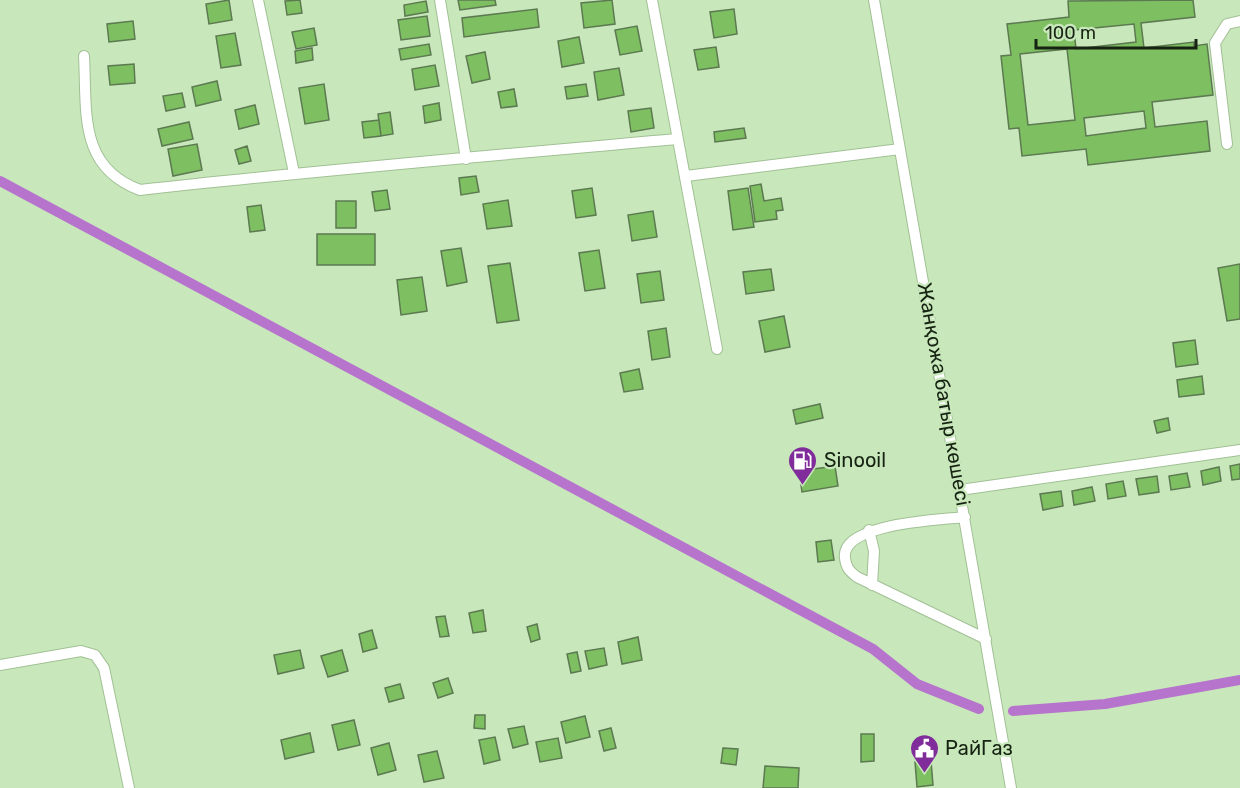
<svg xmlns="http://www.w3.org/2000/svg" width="1240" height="788" font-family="Rubik,sans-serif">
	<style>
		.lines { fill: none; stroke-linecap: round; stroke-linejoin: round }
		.canal { stroke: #b674cc; stroke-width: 10 }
		.building { fill: #7dbf61; stroke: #5c7951; stroke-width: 1.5; fill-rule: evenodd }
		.minor-casing { stroke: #a1c095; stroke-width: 12 }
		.minor { stroke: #fff; stroke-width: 10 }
		.labels { text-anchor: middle; stroke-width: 4.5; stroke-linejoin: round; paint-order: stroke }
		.street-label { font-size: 20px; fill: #162212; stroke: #c8e8bb }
		.poi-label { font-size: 20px; fill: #162212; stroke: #c8e8bb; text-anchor: start }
	</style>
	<rect width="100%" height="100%" fill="#c8e8bb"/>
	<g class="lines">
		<path class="canal" d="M0 181 873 649 917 684 979 709
			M1013 711 1105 704 1240 680"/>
	</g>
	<path class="building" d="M229 0 232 20 209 24 206 4Z
		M300 0 302 13 287 15 285 1Z
		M458 0H495L496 5 460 10Z
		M612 0 615 24 584 28 581 3Z
		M1193 0 1195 17 1141 23 1144 48 1194 42V46L1207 44 1213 95 1152 102 1155 127 1207 121 1210 151 1088 165 1086 149 1022 156 1019 128 1009 129 1001 56 1011 55 1007 24 1069 17 1068 1ZM1134 24 1136 42 1076 49 1074 30ZM1067 49 1075 120 1028 125 1020 54ZM1144 111 1146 128 1086 136 1084 118Z
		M426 1 428 12 405 16 404 5Z
		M537 9 539 27 464 37 462 18Z
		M734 9 737 34 714 38 710 12Z
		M427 16 430 36 401 40 398 20Z
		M133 21 135 39 109 42 107 24Z
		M637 26 642 51 620 55 615 30Z
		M314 28 317 45 296 49 292 32Z
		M235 33 241 65 221 68 216 36Z
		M579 37 584 63 562 67 558 41Z
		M429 44 431 55 401 60 399 49Z
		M716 47 719 67 698 70 694 50Z
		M312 48 313 60 296 63 295 51Z
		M485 52 490 79 472 83 466 56Z
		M134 64 135 83 110 85 108 66Z
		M435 65 439 86 415 90 412 69Z
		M619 68 624 95 598 100 594 72Z
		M217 81 221 100 196 106 192 87Z
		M324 84 329 120 305 124 299 88Z
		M586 84 588 96 567 99 565 87Z
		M514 89 517 106 501 108 498 92Z
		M182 93 185 107 166 111 163 96Z
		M439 103 441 120 425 123 423 106Z
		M255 105 259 124 239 129 235 110Z
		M651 108 654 128 631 132 628 111Z
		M390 112 393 134 381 136 378 114Z
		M379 120 381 136 364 138 362 122Z
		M189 122 193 139 162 146 158 129Z
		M744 128 746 138 715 142 714 132Z
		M197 144 202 170 173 176 168 149Z
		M247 146 251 161 239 164 235 150Z
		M476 176 479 192 461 195 459 178Z
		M761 184 764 201 781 198 783 210 776 211 777 219 755 222 750 186Z
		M592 188 596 215 576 218 572 191Z
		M748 188 754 227 733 230 728 191Z
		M387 190 390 209 375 211 372 192Z
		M508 200 512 226 487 229 483 204Z
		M336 201H356V228H336Z
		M261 205 265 230 250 232 247 207Z
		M653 211 657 237 632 241 628 215Z
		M317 234H375V265H317Z
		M461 248 467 282 447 286 441 251Z
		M599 250 605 288 585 291 579 253Z
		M510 263 519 320 497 323 488 266Z
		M1240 264V319L1227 321 1218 268Z
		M771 269 774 290 746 294 743 272Z
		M660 271 664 300 641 303 637 274Z
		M422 277 427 311 401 315 397 280Z
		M784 316 790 347 765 352 759 321Z
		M666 328 670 357 652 360 648 331Z
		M1195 340 1198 364 1176 367 1173 343Z
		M639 369 643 389 624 392 620 373Z
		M1202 376 1204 394 1179 397 1177 380Z
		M820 404 823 418 796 424 793 410Z
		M1168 418 1170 430 1157 433 1154 421Z
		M1240 464V479L1232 480 1230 466Z
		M835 466 838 486 802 492 799 471Z
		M1219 467 1221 481 1203 485 1201 471Z
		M1187 473 1190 487 1171 490 1169 476Z
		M1157 476 1159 492 1139 495 1136 479Z
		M1123 481 1126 496 1108 499 1106 484Z
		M1092 487 1095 501 1074 505 1072 491Z
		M1061 491 1063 506 1043 510 1040 494Z
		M831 540 834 560 818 562 816 542Z
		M483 610 486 631 473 633 469 613Z
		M445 616 449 636 440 637 436 617Z
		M537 624 540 639 531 642 527 627Z
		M372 630 377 648 363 652 359 634Z
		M638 637 642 660 622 664 618 642Z
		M604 648 607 665 589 669 585 651Z
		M300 650 304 668 278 674 274 655Z
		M342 650 348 671 328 677 321 656Z
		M577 652 581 671 571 673 567 654Z
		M448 678 453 693 438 698 433 683Z
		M400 684 404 698 389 702 385 688Z
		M475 715H485V729L474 728Z
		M585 716 590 737 566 743 561 722Z
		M354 720 360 745 338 750 332 725Z
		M524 726 528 744 513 748 508 729Z
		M611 728 616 748 604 751 599 731Z
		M310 733 314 752 285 759 281 740Z
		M861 734H874V761L861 762Z
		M495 737 500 760 484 764 479 740Z
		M558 738 562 758 540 762 536 742Z
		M389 743 396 770 378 775 371 748Z
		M723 748 738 749 736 765 721 763Z
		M437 751 444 778 424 782 418 755Z
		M931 761 933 785 917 787 915 762Z
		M765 766 799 768 798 788H763Z"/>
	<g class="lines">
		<defs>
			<path id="minor" d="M258 0 294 173
				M440 0 466 159
				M652 0 717 349
				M874 0 1011 788
				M84 56C87 112 78 167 140 190 319 170 498 155 677 139
				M1227 144 1215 43 1227 24 1240 21
				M686 176 900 149
				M960 490 1240 450
				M965 517C941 520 840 523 845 558 846 567 849 571 857 577L986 639
				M869 530 874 551 872 585
				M0 665 81 651 95 655 104 668 129 788"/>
		</defs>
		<use href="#minor" class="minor-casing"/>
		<use href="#minor" class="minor"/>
	</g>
	<defs>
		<symbol id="fuel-pin" viewBox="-11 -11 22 30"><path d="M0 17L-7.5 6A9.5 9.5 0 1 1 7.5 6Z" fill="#812c9b" stroke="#c8e8bb"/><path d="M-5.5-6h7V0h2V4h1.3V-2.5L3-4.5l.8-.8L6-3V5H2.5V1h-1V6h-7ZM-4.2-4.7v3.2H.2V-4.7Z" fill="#fff"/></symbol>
		<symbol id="civic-pin" viewBox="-11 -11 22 30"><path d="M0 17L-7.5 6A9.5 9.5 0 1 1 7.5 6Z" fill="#812c9b" stroke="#c8e8bb"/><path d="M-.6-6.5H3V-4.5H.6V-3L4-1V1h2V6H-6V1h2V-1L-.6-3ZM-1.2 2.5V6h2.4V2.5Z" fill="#fff"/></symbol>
	</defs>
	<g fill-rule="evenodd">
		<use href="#fuel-pin" x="786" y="444" width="33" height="45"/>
		<use href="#civic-pin" x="908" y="732" width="33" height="45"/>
	</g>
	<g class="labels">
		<g class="street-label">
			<text transform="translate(944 394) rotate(80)" y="7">Жанқожа батыр көшесі</text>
		</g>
		<g class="poi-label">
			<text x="824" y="467">Sinooil</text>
			<text x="945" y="755">РайГаз</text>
		</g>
	</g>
	<path d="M1036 39v9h160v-9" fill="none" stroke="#162212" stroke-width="3"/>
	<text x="1045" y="39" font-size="18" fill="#162212" stroke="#c8e8bb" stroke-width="4.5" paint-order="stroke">100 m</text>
</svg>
